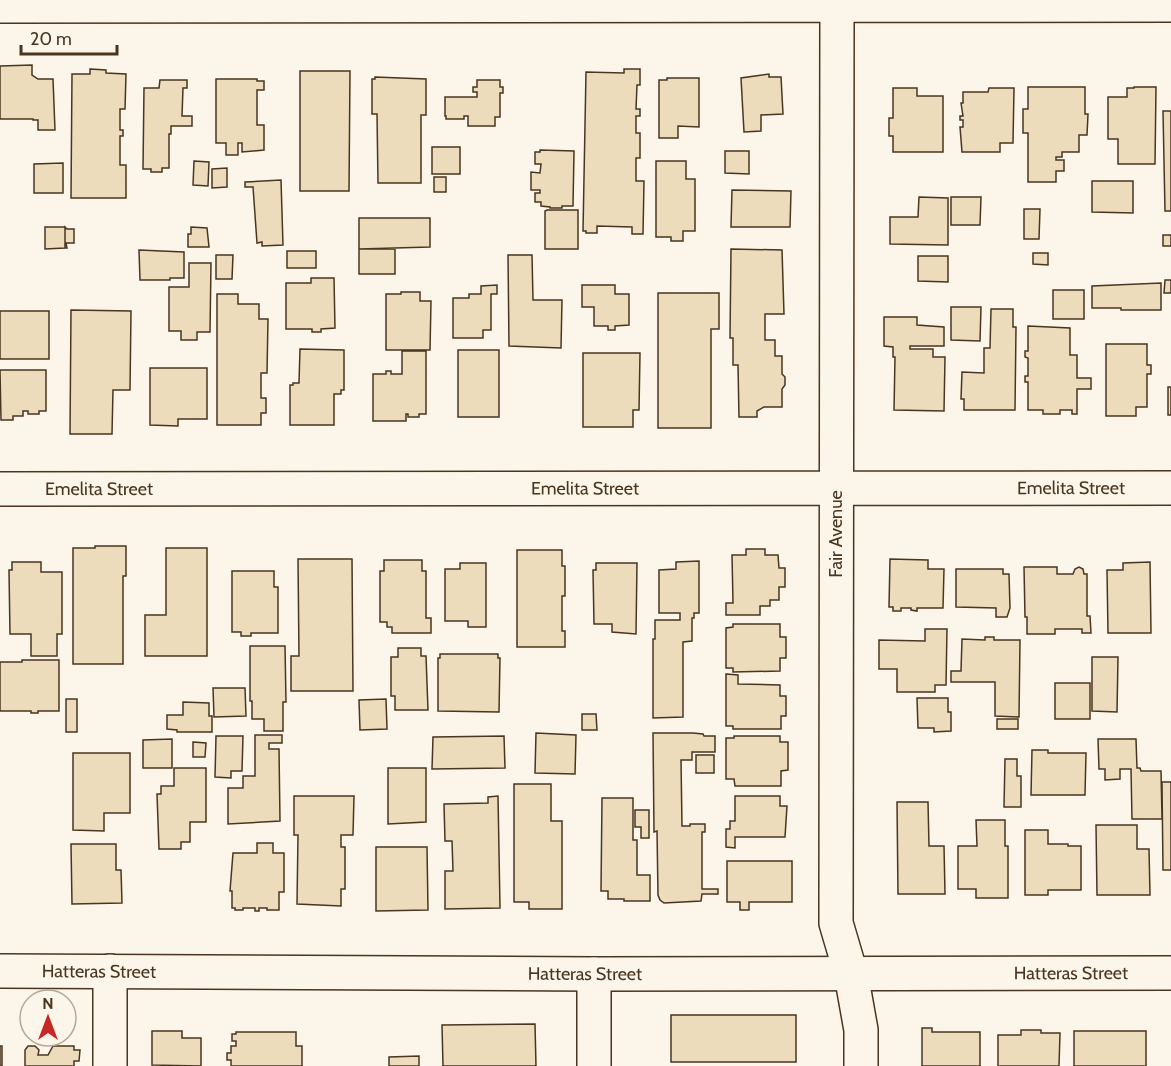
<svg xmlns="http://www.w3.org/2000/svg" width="1171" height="1066" font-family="Cabin,sans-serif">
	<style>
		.building { fill: #ecdcbc; stroke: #4a3520; stroke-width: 1.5 }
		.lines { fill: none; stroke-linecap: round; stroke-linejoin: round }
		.minor-casing { stroke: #4a3520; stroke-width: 36 }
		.minor { stroke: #fbf6e9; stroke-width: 33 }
		.labels { text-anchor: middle; stroke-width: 4.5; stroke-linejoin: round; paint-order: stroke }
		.street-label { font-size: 18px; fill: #4a3520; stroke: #fbf6e9 }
	</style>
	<rect width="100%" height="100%" fill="#fbf6e9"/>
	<path class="building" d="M32 65V75L38 79H53L55 130H38V120H33V119H0V66Z
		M90 69 106 70V73L126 74 125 109H120V130H123V136H120V165H126V198H71L72 74H90Z
		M624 69H640V85H637L636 109H640V116H636V133H640V158H636V181H644L643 234H632V227L597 226V233H586V231H583L586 72 624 73Z
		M300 71H350L349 191H300Z
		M769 74V77H781L783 114 761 115V131L744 132 741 78Z
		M375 77 426 79V115H421V183H378L377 114H372V79H375Z
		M667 78H699V127L678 126V138H659V80H667Z
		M216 79H257V81H264V90H257V125H264V150L242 152V143H238V155H226V143H216Z
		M160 80H187V88H183L182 116H192V126H171V134H169V168H162V172H151V169H143L144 88H159Z
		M477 80H500V87H503V93H500V117H495V126H468V116H464V119H446V116H445V97H477V92H473V87H477Z
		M1028 87H1085V114H1088L1087 135H1079V152H1062V157H1056V160H1064V171H1056V182H1028V133H1023V109H1028Z
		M1134 87H1156L1155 164H1118V139H1108V97H1127V88H1134Z
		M893 88H917V96H943V152H893V136H889V118H893Z
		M989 88H1014L1013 143H1000V152H962L960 127H963V120H960V116H963L961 103H963V92H988Z
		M1163 111H1171V211H1165Z
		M432 147H460V174H432Z
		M540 150 574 151 573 206H562V208H550V207L541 206V202H535V193H540V190H531V172L540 173 541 164H535V152H540Z
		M725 151H749V174L725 173Z
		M194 161 209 162 208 186 193 185Z
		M656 161H686V179H695V231H683V241H671V237H656Z
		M63 163V193H34V164Z
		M227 168V187L212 188V169Z
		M434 177H446V192H434Z
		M281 180 283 245 262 246V242L257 243 253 187H245V182Z
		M1092 181H1133V213L1092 212Z
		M732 190 791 191 790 227H731Z
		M919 197 948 198V245L890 244V217H918Z
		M951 197H981L980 225H951Z
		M1024 209H1040L1039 239H1024Z
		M547 210H578V249H545V211Z
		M359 218H430V247L359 249Z
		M45 227H65V248L45 249Z
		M65 227 67 229H74V243H66L67 248H65Z
		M191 227 207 228 209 247H188V234H191Z
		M1163 235H1171V246H1163Z
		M359 249H395V274H359Z
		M731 249 782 250 784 314H765V340H775V356H782V374L785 377V385L782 389V407H764L757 411V417H739L738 365H733V338H730Z
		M139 250 184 252V278H170V280H140Z
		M287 251H316V268H287Z
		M1033 253H1048V265L1033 264Z
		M216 255H233L232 279H216Z
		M508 255H532L533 300H562L561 348 509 346Z
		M918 256H948V282L918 281Z
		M189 263H211L210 332H197V340H181V331H169V287H189Z
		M311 278H334L335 328 321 329V332H312V329H286V283H311Z
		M1165 280H1171V293H1164Z
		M1161 283V310H1121V308H1092V286Z
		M497 285V294H491V330H483V338H453V298H469V294H481V286Z
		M582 285H615V294H629V325L615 326V330H608V326H594V307H582Z
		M1053 290H1084V319H1053Z
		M401 292H420V301H431L430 350H386V294H401Z
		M658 293H719V329H711V428H658Z
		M217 294H238V304H259V319H268L267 373H261V398H266V413H261V425H217Z
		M951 307H981L980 341 951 340Z
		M991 309H1013V327H1016L1015 410H964V399H961L962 372 984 373V348H990Z
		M71 310 131 311 130 390H113L112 434H70Z
		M0 311H49V359H0Z
		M884 317H917V325L944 327V346H910V349H933V357H945L944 411 894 410 895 357H893V347L884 346Z
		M1028 326 1070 328V355H1077V378H1091V389H1077V414H1072V410H1060V414H1043V410H1028V382H1025V376H1028V358L1025 357V351H1028Z
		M1106 344H1147V365H1151V374H1147V407H1136V416H1106Z
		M300 349 344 350V390H341V394H334V425H290V385H293V383H299Z
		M458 350H499V417H458Z
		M402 351H426V414H419V417H408V414H406V421H373V374H386V371H391V374H402Z
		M583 353H640L639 410H633V427H583Z
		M150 368H207V419H178V426L150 425Z
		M0 370H46V411H39V414H28V411H23V416H13V420H1Z
		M1168 387H1171V415H1168Z
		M95 546H126V576H123V664H73V548H95Z
		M166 548H207V656H145V615H166Z
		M746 549H765V555H778L779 568H785V587H779V600H770V606H760V615H726V603H733L732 555H746Z
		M517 550H562V566H565V596H562V631H565V647H517Z
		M298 559H352L353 691H291V656H299Z
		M890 559 928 560V569H944L943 608H917V611L911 610V608H901V611H893V607H889Z
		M384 560H422V571H426V618H431V633H392V627H387V622H380V571H384Z
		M699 561V613H694V618H692V641L683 642V717L653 718V639H655V620H680V613H659V570L676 569V562Z
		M12 562H41V572H62V634H57V656H31V634H10L9 570H12Z
		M1150 562 1151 633H1108L1107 570H1123V563Z
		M460 563H486V627H468V621H445V569H460Z
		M596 563H637L636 634 612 632V624H594L593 570H596Z
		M1024 567H1057V574H1073L1075 569 1079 567 1083 569 1084 574H1087V616H1090L1091 633H1082V629H1055V634H1027V617H1025Z
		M956 569H1003V574H1009L1010 608 1007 617H996V608L956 607Z
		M232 571H274V587H278V633H251V636H241V632H232Z
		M733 624H780V637H786V658H780V671L733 672V668H726V628L733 627Z
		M925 629H947L946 685H935V692H897V669H879V640L925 641Z
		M985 637H994V640H1020L1019 717 995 716V682H951V671H961L962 639 985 640Z
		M250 646H285L286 702H283V731H264V719H252V701H250Z
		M398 648H421V656H426L428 710H395V696H391V657H398Z
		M440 654H498V658H500L499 712 438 711V658H440Z
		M1092 657H1118L1117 712 1092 711Z
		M22 660H59V711H38V713H31V711H0V662H22Z
		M726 674 738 675V684L780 685V696H786V716H781V729H733V726H726Z
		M1055 683H1090V719H1055Z
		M213 688H245L246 716 214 717Z
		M917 698H948V712H951V731L934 732V728H918Z
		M66 699H77V732H66Z
		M386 699 387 729 360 730 359 700Z
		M183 702 209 703V716H212V732H177V730L167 729V715H183Z
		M582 714H596L597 730H582Z
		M997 719H1018V729H997Z
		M536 733 576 735 575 774 535 773Z
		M653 733H693L703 734 704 736H715V752H692V760H681L682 826H690V824H705V832H702V889H718V894H702L701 901 664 903 660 900 658 895 657 831 654 832Z
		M255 735H282V743H269V749H279L280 821 228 824V788H243V776H255Z
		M216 736H243L242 771H231V778L215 777Z
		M504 736 505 768 432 769 433 737Z
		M734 736H780V742H788V770L781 771V786H735L734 779H726V738H734Z
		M172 739V768H143V740Z
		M1098 739H1136L1137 768H1140L1141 771H1161L1162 819H1132L1131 769H1120V779L1105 780V769H1099Z
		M193 742 206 743 205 757H193Z
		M1032 750H1048V753H1086L1085 795H1031Z
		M73 753H130V813H104V831L73 830Z
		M696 755H714V773H696Z
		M1005 759H1017V776H1021V807H1004Z
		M174 768H206V822H190V842H181V849H159L157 794H161V786H174Z
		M388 768H426V822L388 824Z
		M1162 782H1171V870H1163Z
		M514 784H551V821H562V909H529V902H514Z
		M294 796H354L353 835H341V847H345V889H341V906L297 904 298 835H294Z
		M498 796 500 908 445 909V871H453L452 841H445L444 804 488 803V797Z
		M735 796H780V806H787L785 837H735V848L726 847V829H730V821H735Z
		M602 798H633V840H637V875H650V901H624V899H608V891H601Z
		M897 802H928L929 846H944L945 894H898Z
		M635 810H649V838H641V827H635Z
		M976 820H1005V846H1008V898H976V889H958V846H977Z
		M1096 825H1137V849H1149L1150 895H1097Z
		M1025 830H1048V844H1068V846H1081V890H1048V895H1025Z
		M257 843H273V853H284V892H279V910H267V908H259V911H255V908H243V910H235V908H232V891H230L233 853H257Z
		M71 844H116V870H121L122 903 72 904Z
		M376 847H427L428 910 376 911Z
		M727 861H792V902H749V910H740V902H727Z
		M671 1015H796V1062H671Z
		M535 1024 536 1066H443L442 1025Z
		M922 1028H932V1032H980V1066H922Z
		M1021 1030H1041V1033H1060L1059 1066H998V1035H1021Z
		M152 1031H182V1038H201V1066L152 1065Z
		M1074 1031H1146V1066H1074Z
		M236 1032H296V1046H302V1066H231V1060H227V1053H231V1046H236V1041H232V1034H236Z
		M0 1046H2V1066H0Z
		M28 1046H35L39 1050 38 1055H48L53 1046H74V1050H80L79 1061H74V1066H25V1050Z
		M419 1056V1066H389V1057Z"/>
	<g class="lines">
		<defs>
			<g id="minor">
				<path d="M837 0 836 923 851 974 861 1030V1066"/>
				<path d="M0 6 1171 5"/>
				<path id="s1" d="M0 489 1171 488"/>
				<path id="s2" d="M0 971 594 974 1171 973"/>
				<path d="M110 971V1066"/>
				<path d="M594 1066V974"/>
			</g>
		</defs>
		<use href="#minor" class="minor-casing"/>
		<use href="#minor" class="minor"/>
	</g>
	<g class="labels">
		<g class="street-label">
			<text dy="6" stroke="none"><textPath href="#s1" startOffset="585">Emelita Street</textPath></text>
			<text dy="6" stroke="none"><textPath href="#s1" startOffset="1071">Emelita Street</textPath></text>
			<text dy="6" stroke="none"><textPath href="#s1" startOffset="99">Emelita Street</textPath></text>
			<text transform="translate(836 534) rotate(-90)" y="6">Fair Avenue</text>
			<text dy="6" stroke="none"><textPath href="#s2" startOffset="99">Hatteras Street</textPath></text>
			<text dy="6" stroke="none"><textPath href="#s2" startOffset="1071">Hatteras Street</textPath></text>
			<text dy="6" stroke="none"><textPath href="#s2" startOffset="585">Hatteras Street</textPath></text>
		</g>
	</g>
	<g transform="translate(48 1018)"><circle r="28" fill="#fbf6e9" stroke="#b4a999" stroke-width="1.5"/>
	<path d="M0-4.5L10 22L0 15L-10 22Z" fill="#c62828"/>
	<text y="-9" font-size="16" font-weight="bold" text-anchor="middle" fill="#4a3520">N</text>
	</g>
	<path d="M21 45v9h96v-9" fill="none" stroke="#4a3520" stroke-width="3"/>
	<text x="30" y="45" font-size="18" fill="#4a3520" stroke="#fbf6e9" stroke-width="4.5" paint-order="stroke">20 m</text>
</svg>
